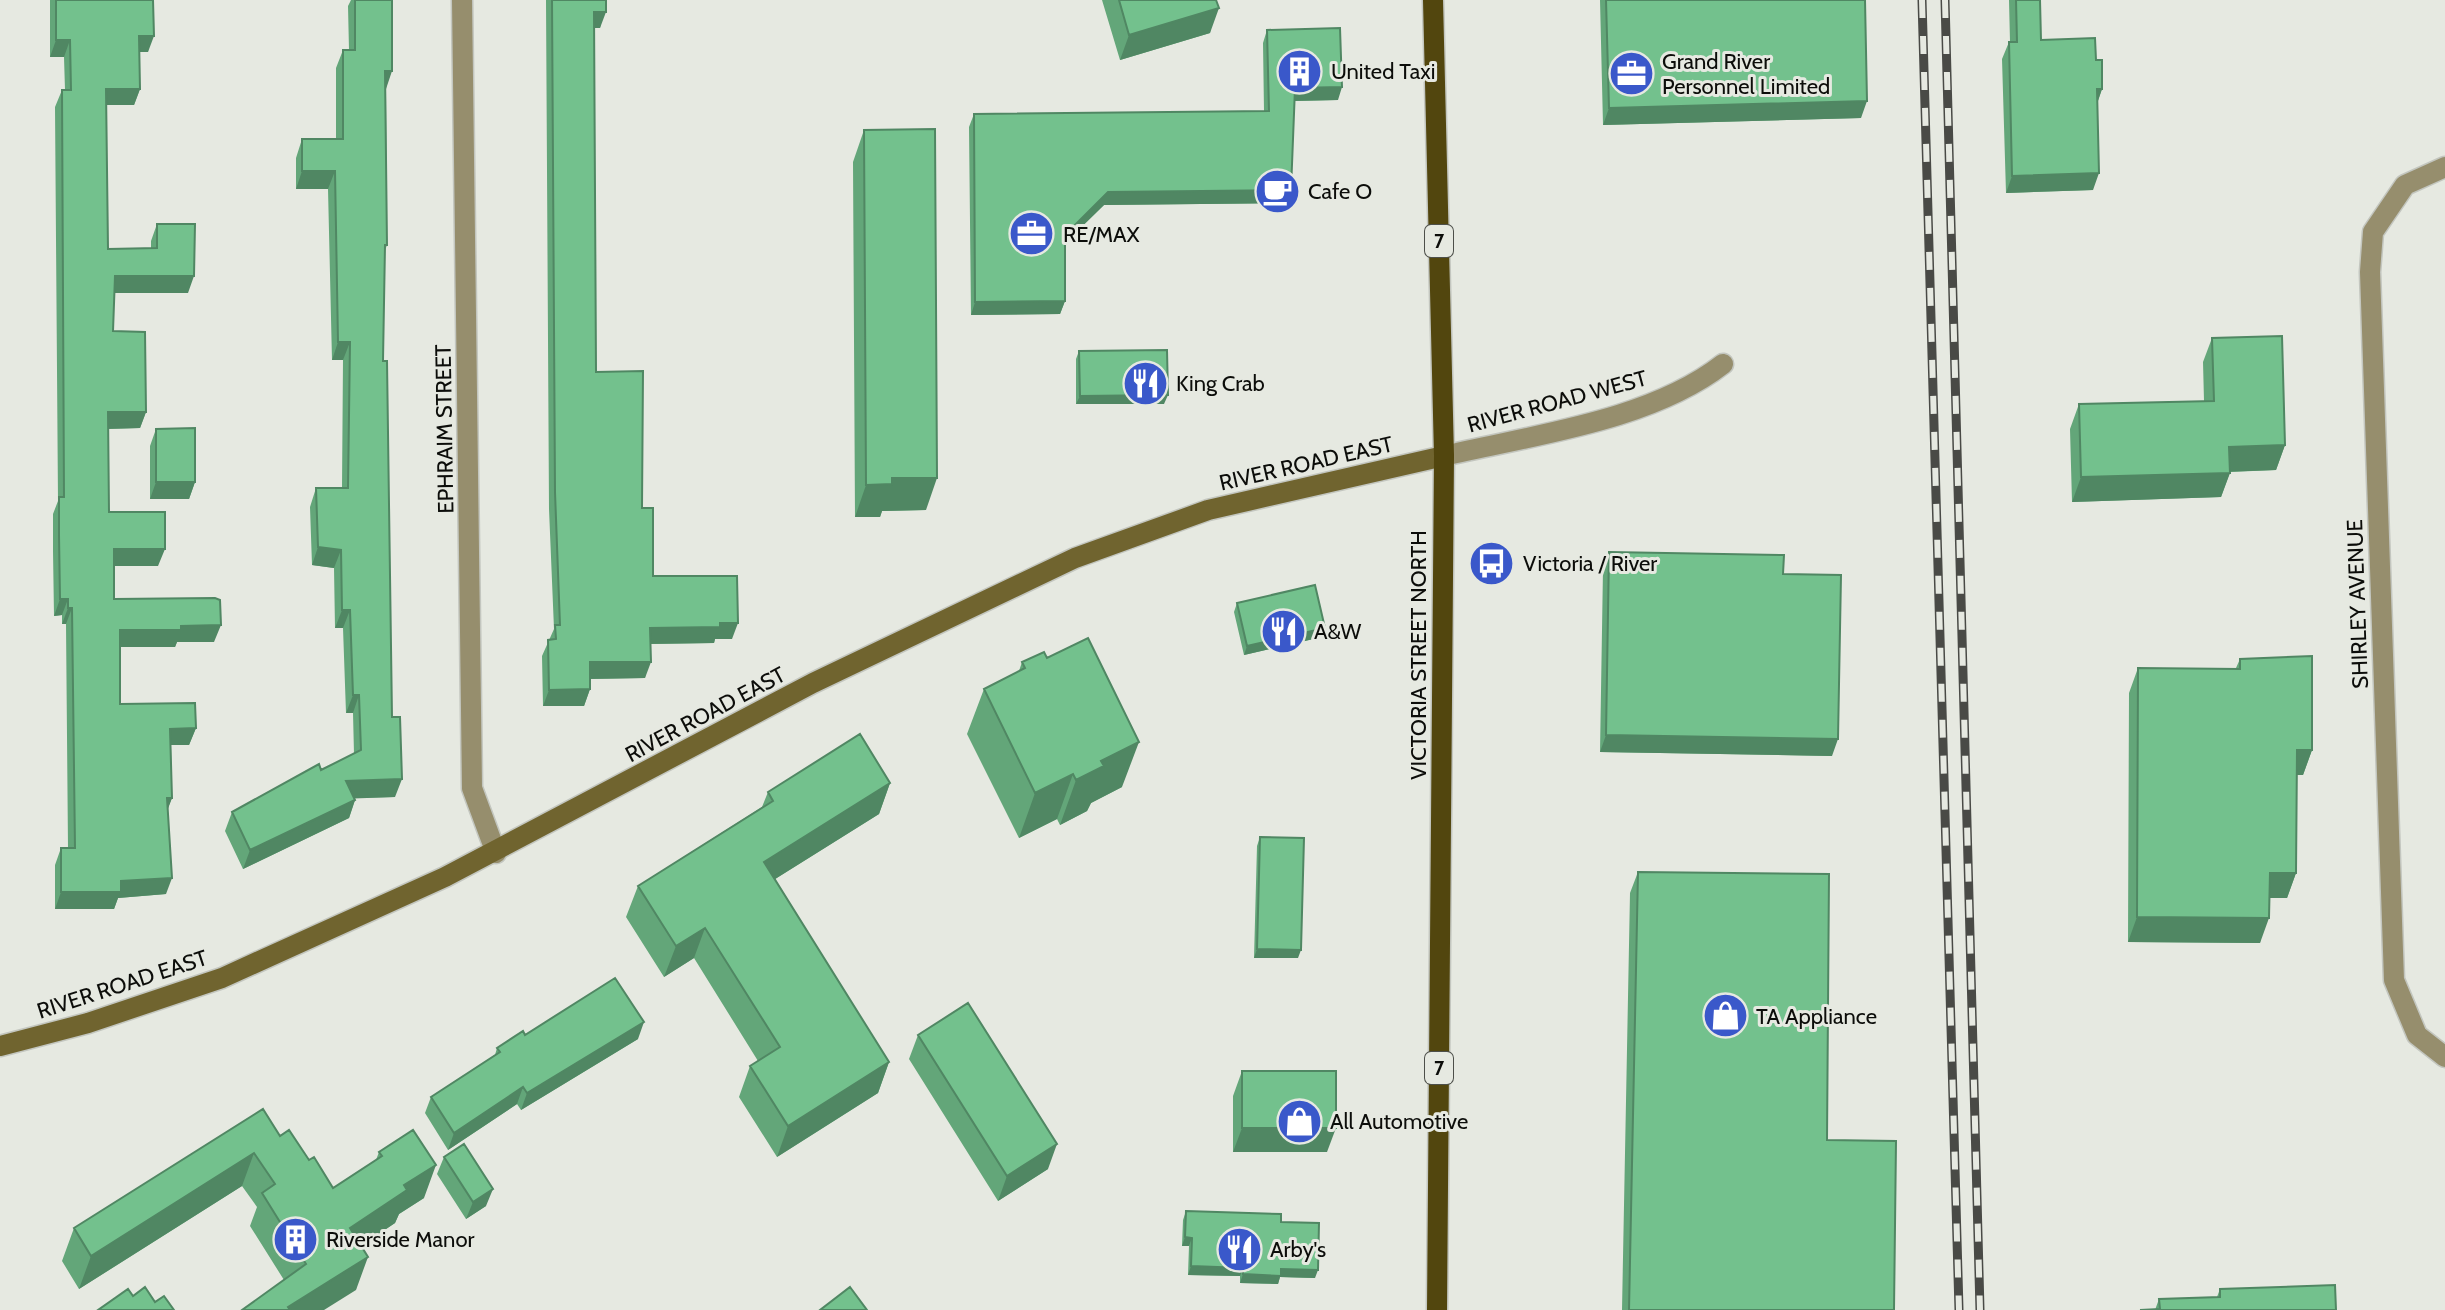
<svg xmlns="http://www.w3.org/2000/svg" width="2445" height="1310" font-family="Cabin,sans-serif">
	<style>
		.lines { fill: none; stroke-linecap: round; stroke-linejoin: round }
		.street-casing { stroke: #c3c6bf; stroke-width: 23 }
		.secondary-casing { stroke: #c3c6bf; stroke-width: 23 }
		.primary-casing { stroke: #c3c6bf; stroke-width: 23 }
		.street { stroke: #968e6d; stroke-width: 20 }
		.secondary { stroke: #70642f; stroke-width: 20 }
		.primary { stroke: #52460e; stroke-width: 20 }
		.rail-casing { stroke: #494a46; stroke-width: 9 }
		.rail { stroke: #e6e9e1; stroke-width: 6; stroke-dasharray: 18; stroke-linecap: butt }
		.wall { fill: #63a679 }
		.shaded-wall { fill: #508763 }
		.building { fill: #73c18d; stroke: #508763; stroke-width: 2 }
		.labels { text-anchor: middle; stroke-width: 6; stroke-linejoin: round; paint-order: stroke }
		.shield { fill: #e6e9e1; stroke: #4d4f4a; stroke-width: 2 }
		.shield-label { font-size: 20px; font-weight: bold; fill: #0c0d0a }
		.poi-label { font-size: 22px; fill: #0c0d0a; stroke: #e6e9e1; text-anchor: start }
		.street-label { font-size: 22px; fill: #0c0d0a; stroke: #e6e9e1 }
	</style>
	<rect width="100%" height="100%" fill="#e6e9e1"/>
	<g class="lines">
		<defs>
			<path id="street" d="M462 0 472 788 496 853
				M2445 167 2405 185 2373 232 2370 272 2394 980 2417 1035 2445 1057
				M1444 456C1532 435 1650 421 1723 364"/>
			<path id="secondary" d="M0 1046 88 1023 222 978 445 877 813 683 1075 558 1208 510 1444 456"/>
			<path id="primary" d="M1433 0 1444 456 1437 1310"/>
		</defs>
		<use href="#street" class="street-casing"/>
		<use href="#secondary" class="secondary-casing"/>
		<use href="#primary" class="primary-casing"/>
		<use href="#street" class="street"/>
		<use href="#secondary" class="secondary"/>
		<use href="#primary" class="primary"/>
		<defs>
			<path id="rail" d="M1922 0 1959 1310
				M1945 0 1980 1310"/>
		</defs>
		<use href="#rail" class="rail-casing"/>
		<use href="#rail" class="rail"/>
	</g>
	<path class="wall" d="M50 0H153L148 52H139L140 89 134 105H106L108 249 151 248V241L157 224 188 293H114L113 331 146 412 140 428 108 429 109 512 158 566H114V599L214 642H177L175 647H120V704L196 728 189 745H171L172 798 167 810 166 894 118 898 114 909H55V865L61 848H68L66 624H62V615L54 616 53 551V514L58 501 55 107 62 90H65L64 57H50Z
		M351 0H392L386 89 387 245 384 253 383 361 392 717 395 797 354 798 355 800 349 818 243 869 225 831 232 812 354 754 353 713H346L343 628H335L334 568 312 565 310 507 316 488H342L343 360H332L328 189H296V158L302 139H336V68L343 50H349L348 6Z
		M546 0H606L600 28H594L596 372 642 508 653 576 732 639H715L714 643 650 644 645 678 590 679V689L584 706H543L542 656 554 629 549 509Z
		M1102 0H1216L1210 33 1120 60Z
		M1600 0H1865L1861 118 1603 125Z
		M2009 0H2040L2041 40 2096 60 2102 89 2097 104 2093 190 2006 193 2002 59 2009 42H2010Z
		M1267 30 1338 100 1295 101 1286 203 1104 205 1065 243V301L1060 314 971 315 969 127 974 114 1264 111 1263 43Z
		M864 130 926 510 882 511 880 517H855L853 162Z
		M2212 338 2285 445 2276 470 2230 472 2221 497 2072 502 2070 429 2079 404 2204 401 2203 362Z
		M1079 351 1164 404H1076V359Z
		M156 429 195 482 189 499H150V446Z
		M1609 552 1832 756 1600 752 1603 569Z
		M1237 603 1322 637 1244 655 1234 612Z
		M2240 659 2312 750 2303 775H2297L2296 873 2287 898H2269L2260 943 2128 942 2129 693 2138 668H2236Z
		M1022 662 1122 787 1091 803 1087 811 1060 825 1057 819 1019 838 967 734 984 689 1019 671Z
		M890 783 879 814 775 879 889 1062 878 1093 777 1157 739 1097 750 1066 758 1061 694 958 664 977 626 917 638 886 762 807 768 792Z
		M1260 837 1298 958H1254L1257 846Z
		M1638 872 1827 1140 1894 1310H1622L1630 893Z
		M525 1035 638 1039 521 1110 517 1104 448 1150 425 1113 431 1097 495 1055 497 1048Z
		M918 1035 1048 1169 998 1201 909 1059Z
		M1242 1071 1327 1152H1233V1096Z
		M280 1136 309 1160 333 1188 376 1160 379 1152 424 1198 399 1214 395 1223 361 1246 356 1290 284 1280 250 1226 257 1207 242 1186 79 1289 62 1261 74 1228Z
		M444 1157 486 1206 466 1219 437 1174Z
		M1186 1211 1281 1222 1315 1278 1280 1277 1278 1284 1240 1283V1276L1188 1275 1189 1246H1182L1183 1220Z
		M2220 1289 2336 1310H2155L2159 1299 2217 1297Z"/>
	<path class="shaded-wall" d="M1219 8 1210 33 1120 60 1129 35Z
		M594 12H606L600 28H588Z
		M139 36H154L148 52H133Z
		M56 40H70L64 57H50Z
		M385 71H392L386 89Z
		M1342 87 1338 100 1290 101 1295 88Z
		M106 89H140L134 105H100Z
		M2097 89H2102L2096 106Z
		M1867 101 1861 118 1603 125 1609 108Z
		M302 171H335L328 189H296Z
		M2099 173 2093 190 2006 193 2012 176Z
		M1291 190 1286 203 1104 205 1060 248 1065 235 1108 192Z
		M115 276H194L188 293H109Z
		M1065 301 1060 314 971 315 975 302Z
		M338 342H350L343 360H332Z
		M1168 395 1164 404H1076L1080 396Z
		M108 412H146L140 428 102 429Z
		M2285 445 2276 470 2220 472 2229 447Z
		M2230 473 2221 497 2072 502 2081 477Z
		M892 478H937L926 510 882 511 880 517H855L866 485Z
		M156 482H195L189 499H150Z
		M318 547 341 550 334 568 312 565Z
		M114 549H165L158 566H108Z
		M60 599H68L62 615 54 616Z
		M68 608H72L66 624H62Z
		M342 610H350L343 628H335Z
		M720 623H738L732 639H715L714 643 644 644 650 628Z
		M221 625 214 642H177L175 647H114L120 630 181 626Z
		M1325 628 1322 637 1244 655 1247 646Z
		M590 662H651L645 678 584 679Z
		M590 689 584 706H543L549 690Z
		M353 695H359L353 713H346Z
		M196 728 189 745H164L170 729Z
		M1606 735 1838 739 1832 756 1600 752Z
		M1139 742 1122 787 1091 803 1087 811 1060 825 1076 780 1101 761Z
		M2297 750H2312L2303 775H2288Z
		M1073 774 1057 819 1019 838 1035 793Z
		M402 779 395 797 339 799 346 781Z
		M890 783 879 814 753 893 764 862Z
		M167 798H172L166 814Z
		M355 800 349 818 243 869 250 850Z
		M2270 873H2296L2287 898H2260Z
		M172 878 166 894 118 898 114 909H55L61 892 121 881Z
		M2137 917 2269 918 2260 943 2128 942Z
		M705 928 694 958 664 977 676 946Z
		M1257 949 1301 950 1298 958H1254Z
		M644 1022 638 1039 521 1110 527 1093Z
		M889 1062 878 1093 777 1157 788 1126Z
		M523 1087 517 1104 448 1150 454 1133Z
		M1242 1128H1336L1327 1152H1233Z
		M1057 1144 1048 1169 998 1201 1007 1176Z
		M254 1153 242 1186 79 1289 91 1256Z
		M436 1165 424 1198 399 1214 395 1223 338 1261 350 1228 404 1185Z
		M493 1189 486 1206 466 1219 473 1202Z
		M1185 1237 1192 1238 1189 1246H1182Z
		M368 1257 356 1290 324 1310H287L288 1307Z
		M1191 1266 1243 1268 1240 1276 1188 1275Z
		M1281 1269 1318 1270 1315 1278 1280 1277 1278 1284 1240 1283 1243 1274Z"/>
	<path class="building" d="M56 0H153L154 36H139L140 89H106L108 249 157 248V224H195L194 276H115L113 331 145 332 146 412H108L109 512H165V549H114V599L215 598 220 600 221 625 181 626V630H120V704L195 703 196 728 170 729 172 798H167L172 878 121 881V892H61V848H75L72 608H68V599H60L59 535V497H64L62 90H71L70 40H56Z
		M355 0H392V71H385L387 245H385L383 361H387L392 717H400L402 779 346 781 355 800 250 850 232 812 319 764 321 770 361 750 359 695H353L350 610H342L341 550 318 547 316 488H348L350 342H338L335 171H302V139H343V50H355Z
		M552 0H606V12H594L596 372 643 371 642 508H653V576H737L738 623H720V627L650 628 651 662H590V689L549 690 548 640 556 639 555 625H560L555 492Z
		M1119 0H1216L1219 8 1129 35Z
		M1606 0H1865L1867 101 1609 108Z
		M2016 0H2040L2041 40 2095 38 2096 60H2102V89H2097L2099 173 2012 176 2009 42H2017Z
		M1340 28 1342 87 1295 88 1291 190 1108 192 1065 235V301L975 302 974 114 1269 111 1267 30Z
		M935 129 937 478H892V484L866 485 864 130Z
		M2282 336 2285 445 2229 447 2230 473 2081 477 2079 404 2214 401 2212 338Z
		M1167 350 1168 395 1080 396 1079 351Z
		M195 428V482H156V429Z
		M1609 552 1784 555 1783 574 1841 575 1838 739 1606 735Z
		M1315 585 1325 628 1247 646 1237 603Z
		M1088 638 1139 742 1101 761 1104 766 1076 780 1073 774 1035 793 984 689 1025 668 1022 662 1044 652 1047 658Z
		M2312 656V750H2297L2296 873H2270L2269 918 2137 917 2138 668 2240 669V659Z
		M860 734 890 783 764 862 889 1062 788 1126 750 1066 780 1047 705 928 676 946 638 886 773 801 768 792Z
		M1260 837 1304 838 1301 950 1257 949Z
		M1638 872 1829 874 1827 1140 1896 1141 1894 1310H1629Z
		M615 978 644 1022 527 1093 523 1087 454 1133 431 1097 500 1052 497 1048 523 1031 525 1035Z
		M968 1003 1057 1144 1007 1176 918 1035Z
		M1242 1071H1336V1128H1242Z
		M263 1109 280 1136 289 1130 309 1160 314 1157 333 1188 382 1156 379 1152 413 1130 436 1165 404 1185 407 1190 350 1228 368 1257 288 1307 290 1310H242L306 1264 262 1193 275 1184 254 1153 91 1256 74 1228Z
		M464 1144 493 1189 473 1202 444 1157Z
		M1186 1211 1281 1214V1222L1319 1223 1318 1270 1281 1269V1276L1243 1274V1268L1191 1266 1192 1238 1185 1237Z
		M2335 1285 2336 1310H2140L2160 1309 2159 1299 2220 1297V1289Z
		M145 1287 155 1302 164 1296 174 1310H98L128 1289 133 1296Z
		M850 1287 867 1310H820Z"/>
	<defs>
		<symbol id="building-disc" viewBox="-11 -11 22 22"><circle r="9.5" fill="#3a58ca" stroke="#e6e9e1"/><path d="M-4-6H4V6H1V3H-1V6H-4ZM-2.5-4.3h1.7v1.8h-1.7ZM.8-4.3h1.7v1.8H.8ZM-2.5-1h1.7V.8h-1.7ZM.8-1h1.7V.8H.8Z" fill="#fff"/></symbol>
		<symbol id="office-disc" viewBox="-11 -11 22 22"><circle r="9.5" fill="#3a58ca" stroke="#e6e9e1"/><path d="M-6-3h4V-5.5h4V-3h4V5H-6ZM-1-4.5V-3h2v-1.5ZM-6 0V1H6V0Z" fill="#fff"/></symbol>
		<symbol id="cafe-disc" viewBox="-11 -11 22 22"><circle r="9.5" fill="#3a58ca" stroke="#e6e9e1"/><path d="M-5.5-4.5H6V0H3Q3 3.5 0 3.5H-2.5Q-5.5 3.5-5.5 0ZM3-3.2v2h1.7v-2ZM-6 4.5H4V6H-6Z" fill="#fff"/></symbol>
		<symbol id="restaurant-disc" viewBox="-11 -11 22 22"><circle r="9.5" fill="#3a58ca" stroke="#e6e9e1"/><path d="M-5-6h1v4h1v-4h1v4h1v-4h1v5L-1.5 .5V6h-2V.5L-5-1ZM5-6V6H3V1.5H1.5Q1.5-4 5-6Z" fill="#fff"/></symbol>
		<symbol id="bus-disc" viewBox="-11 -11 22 22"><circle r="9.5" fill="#3a58ca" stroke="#e6e9e1"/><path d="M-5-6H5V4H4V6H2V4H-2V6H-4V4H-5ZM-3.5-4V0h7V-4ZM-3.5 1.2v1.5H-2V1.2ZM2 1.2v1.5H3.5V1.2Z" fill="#fff"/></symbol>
		<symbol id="shop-disc" viewBox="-11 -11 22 22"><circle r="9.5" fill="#3a58ca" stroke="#e6e9e1"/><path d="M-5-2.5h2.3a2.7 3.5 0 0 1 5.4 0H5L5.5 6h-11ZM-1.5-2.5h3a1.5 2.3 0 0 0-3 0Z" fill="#fff"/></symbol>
	</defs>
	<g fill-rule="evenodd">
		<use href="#building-disc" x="1274" y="46" width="51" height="51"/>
		<use href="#office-disc" x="1606" y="48" width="51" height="51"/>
		<use href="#cafe-disc" x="1252" y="166" width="51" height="51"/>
		<use href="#office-disc" x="1006" y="208" width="51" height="51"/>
		<use href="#restaurant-disc" x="1120" y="358" width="51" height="51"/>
		<use href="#bus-disc" x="1466" y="538" width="51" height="51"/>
		<use href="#restaurant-disc" x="1258" y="606" width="51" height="51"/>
		<use href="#shop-disc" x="1700" y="990" width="51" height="51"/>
		<use href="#shop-disc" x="1274" y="1096" width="51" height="51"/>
		<use href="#building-disc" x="270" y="1214" width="51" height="51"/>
		<use href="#restaurant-disc" x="1214" y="1224" width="51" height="51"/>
	</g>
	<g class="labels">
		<g class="shield">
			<rect x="1425" y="225" width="28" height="32" rx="6"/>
			<rect x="1425" y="1052" width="28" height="32" rx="6"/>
		</g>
		<g class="shield-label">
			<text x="1439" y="248">7</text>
			<text x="1439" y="1075">7</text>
		</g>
		<g class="poi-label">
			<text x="1662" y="69">Grand River<tspan x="1662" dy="25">Personnel Limited</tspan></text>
			<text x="1331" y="79">United Taxi</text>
			<text x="1308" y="199">Cafe O</text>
			<text x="1063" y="242">RE/MAX</text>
			<text x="1176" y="391">King Crab</text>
			<text x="1523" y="571">Victoria / River</text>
			<text x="1314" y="639">A&amp;W</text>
			<text x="1756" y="1024">TA Appliance</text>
			<text x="1330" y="1129">All Automotive</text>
			<text x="326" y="1247">Riverside Manor</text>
			<text x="1270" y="1257">Arby's</text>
		</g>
		<g class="street-label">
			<text transform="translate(1557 401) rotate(-15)" y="8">RIVER ROAD WEST</text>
			<text transform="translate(444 429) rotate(-91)" y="8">EPHRAIM STREET</text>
			<text transform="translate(1306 463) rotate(-13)" y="8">RIVER ROAD EAST</text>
			<text transform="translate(2357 604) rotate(-92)" y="8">SHIRLEY AVENUE</text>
			<text transform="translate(1418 655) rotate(-90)" y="8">VICTORIA STREET NORTH</text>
			<text transform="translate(705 714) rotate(-28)" y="8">RIVER ROAD EAST</text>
			<text transform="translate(122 984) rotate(-18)" y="8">RIVER ROAD EAST</text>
		</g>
	</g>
</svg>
